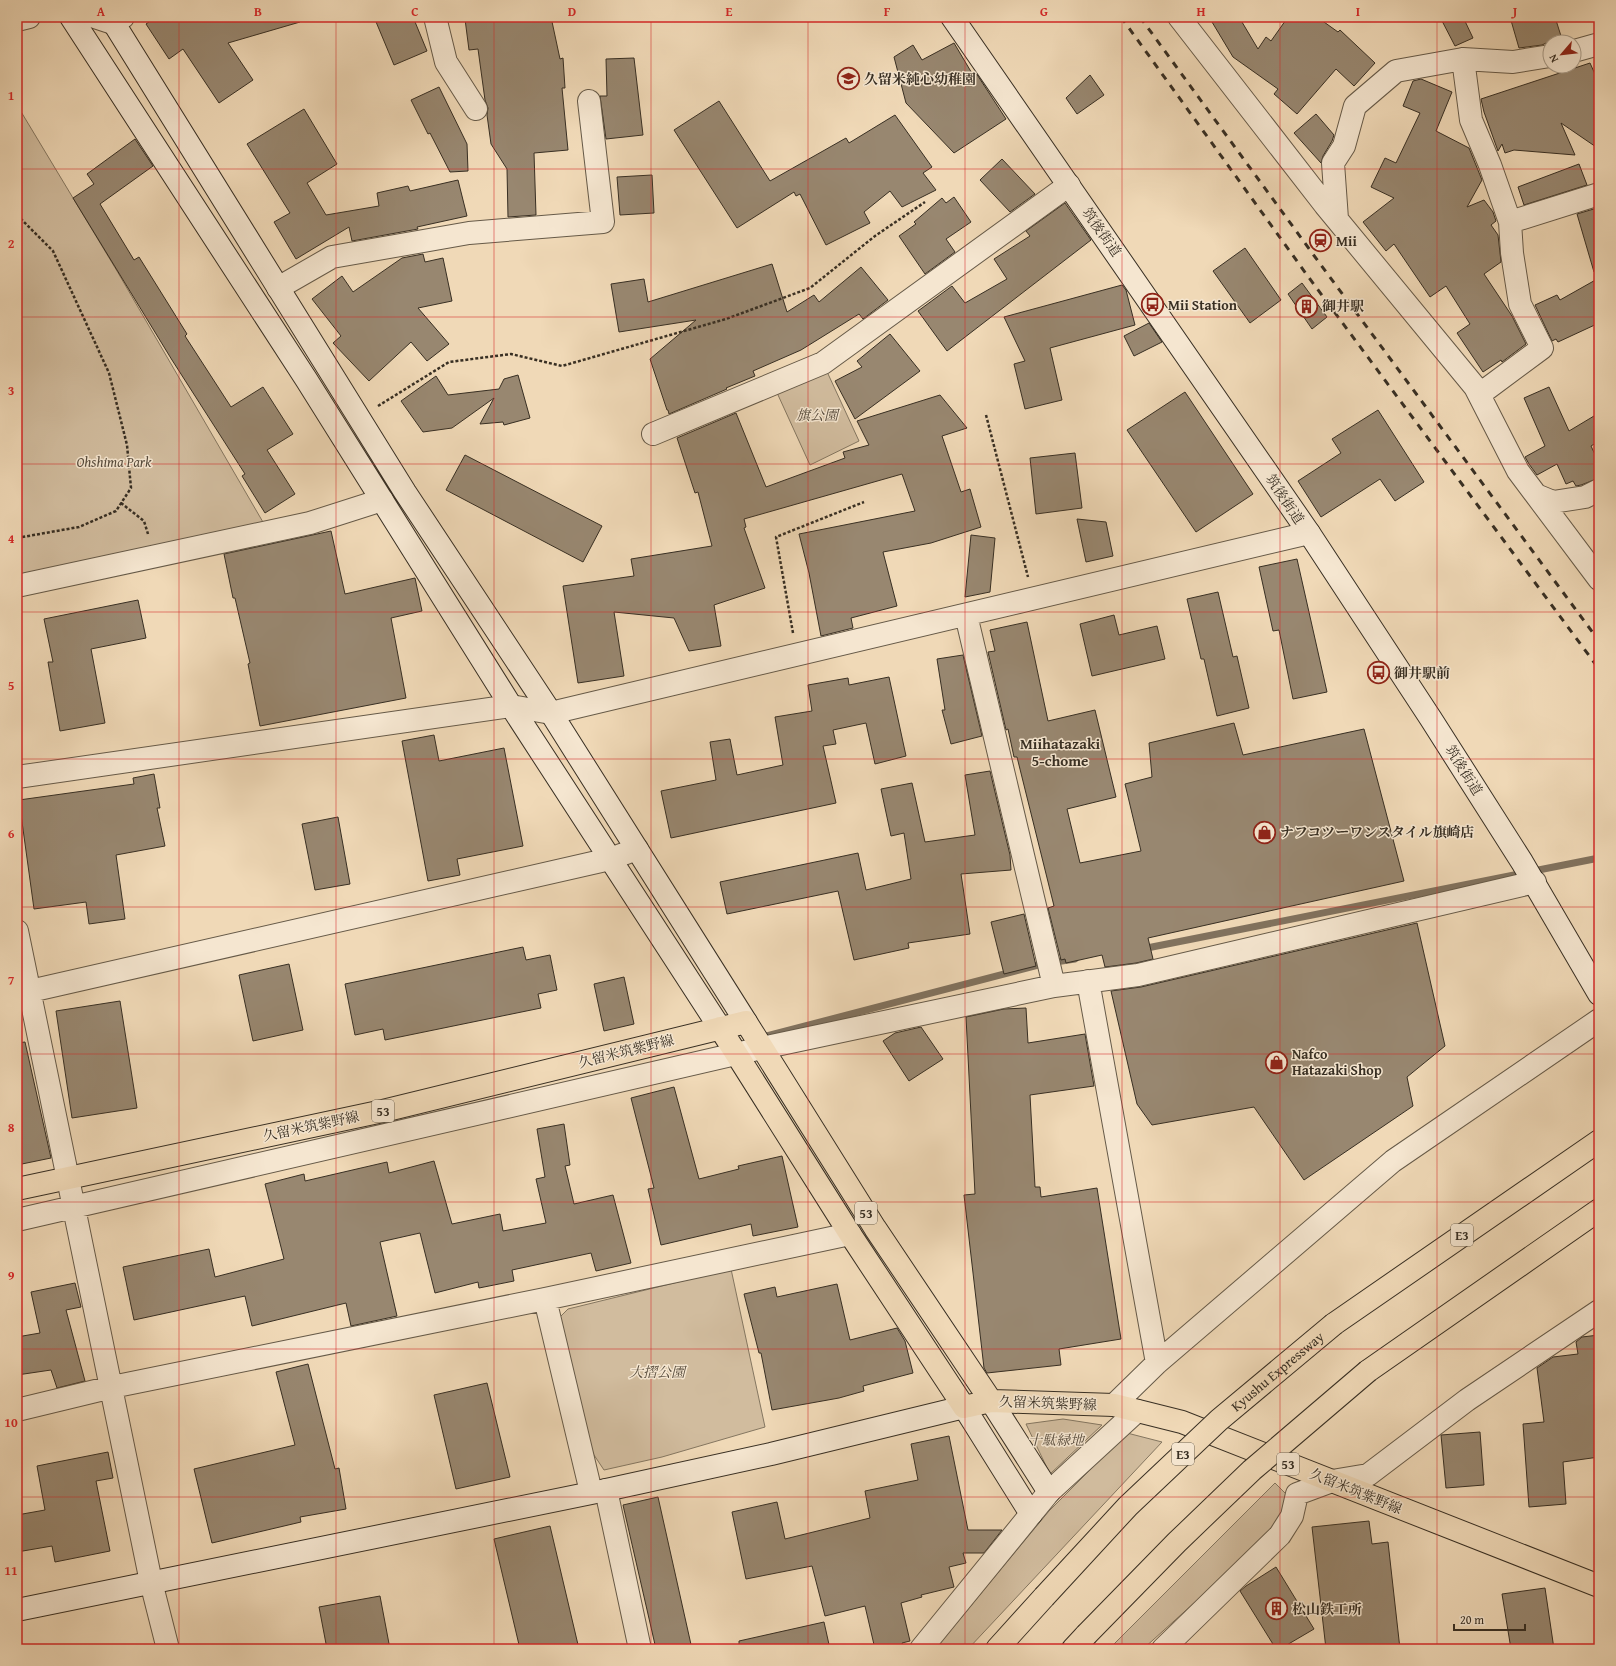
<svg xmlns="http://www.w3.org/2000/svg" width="1616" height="1666" font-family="'Gentium Book Plus','Noto Serif JP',serif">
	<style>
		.green { fill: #d1bc9e; stroke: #847660 }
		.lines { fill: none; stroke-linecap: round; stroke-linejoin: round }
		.stream { stroke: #81725e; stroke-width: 7 }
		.building { fill: #988770; stroke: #382f23 }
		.street-casing { stroke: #665a48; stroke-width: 24 }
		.secondary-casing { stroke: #382f23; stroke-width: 24 }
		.primary-casing { stroke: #382f23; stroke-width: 24 }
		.highway-casing { stroke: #382f23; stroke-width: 24 }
		.path { stroke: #382f23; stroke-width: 2.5; stroke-dasharray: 3 2; stroke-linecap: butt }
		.street { stroke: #f5e6d0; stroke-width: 22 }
		.secondary { stroke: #f5e6d0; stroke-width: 22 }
		.primary { stroke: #f0d9b7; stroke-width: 22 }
		.highway { stroke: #f0d9b7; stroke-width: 22 }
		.rail { stroke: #382f23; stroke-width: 3; stroke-dasharray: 7 7; stroke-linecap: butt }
		.highway-bridge-casing { stroke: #382f23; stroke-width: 24; stroke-linecap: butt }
		.highway-bridge { stroke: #f0d9b7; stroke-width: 22 }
		.grid { fill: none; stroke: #d62828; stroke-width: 1; stroke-opacity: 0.55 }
		.labels { text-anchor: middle; stroke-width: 3; stroke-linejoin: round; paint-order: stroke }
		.shield { fill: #f5e6d0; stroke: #716657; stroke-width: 1 }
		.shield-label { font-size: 13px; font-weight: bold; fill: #382f23 }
		.poi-label { font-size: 14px; font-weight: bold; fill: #382f23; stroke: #f5e6d0; text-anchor: start }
		.street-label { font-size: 14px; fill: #382f23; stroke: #f5e6d0 }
		.park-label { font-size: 14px; font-style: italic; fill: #574b3c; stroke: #f5e6d0 }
		.neighbourhood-label { font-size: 15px; font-weight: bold; fill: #382f23; stroke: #f5e6d0 }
		.neatline { fill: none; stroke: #d62828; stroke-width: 1.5 }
		.grid-label { font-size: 13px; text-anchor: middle; font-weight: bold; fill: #d62828 }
	</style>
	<rect width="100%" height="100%" fill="#f0d9b7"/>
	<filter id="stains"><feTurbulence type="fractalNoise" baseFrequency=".005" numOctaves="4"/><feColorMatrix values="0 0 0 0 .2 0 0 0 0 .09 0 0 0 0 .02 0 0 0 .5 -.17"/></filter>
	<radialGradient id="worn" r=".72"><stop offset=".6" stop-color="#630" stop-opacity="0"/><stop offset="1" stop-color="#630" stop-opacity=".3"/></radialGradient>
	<path class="green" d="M17 105 117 271 267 529 17 583Z
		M823 363 859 441 810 465 773 384Z
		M731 1269 765 1427 662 1457 604 1470 588 1446 560 1317 568 1309Z
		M1063 1419 1102 1425 1050 1474 1026 1424Z
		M1127 1433 1162 1442 968 1649H935L1049 1511Z
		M1275 1483 1287 1495 1286 1520 1143 1649H1109Z"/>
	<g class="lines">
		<path class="stream" d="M1142 949 1599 858
			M759 1038 1042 964 1075 959"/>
	</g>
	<path class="building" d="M156 17H299L300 22 228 43 253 80 219 103 183 49 169 59 146 24Z
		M374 17H413L427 51 394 65Z
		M483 17H551L560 59 563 58 565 88H562L568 150 534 153 536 215 508 217 507 169 491 144 487 115 488 108 485 100 478 49 469 50 465 19Z
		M1209 17H1239L1258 49 1266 37 1271 41 1288 17H1317L1338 32 1340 30 1375 63 1354 86 1336 69 1297 114 1274 94 1278 89 1233 57Z
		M1440 17H1463L1473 38 1455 46Z
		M1510 17H1555L1561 36 1542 45 1519 48Z
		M954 43 973 75 976 73 1006 119 954 153 906 103 894 57 913 45 922 60Z
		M634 58 643 135 606 139 600 96H607L606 59Z
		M1590 63 1599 83V149L1561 123 1575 155 1514 150 1505 153 1502 144 1498 151 1484 112 1481 99Z
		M1090 75 1104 95 1077 114 1066 98Z
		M1421 79 1452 92 1436 131 1469 148 1482 180 1467 207 1484 200 1493 212 1496 221 1491 225 1498 235 1501 262 1484 274 1512 316 1526 344 1502 362 1501 360 1483 372 1457 333 1470 324 1446 286 1430 297 1394 244 1386 251 1363 222 1394 198 1371 187 1385 158 1396 163 1420 113 1403 106 1413 81Z
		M439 87 467 144 468 171 450 172 430 133 428 134 411 100Z
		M719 101 770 181 846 138 849 143 895 115 932 167 923 173 936 190 902 207 890 191 864 212 870 223 826 245 800 194 796 196 794 192 737 228 674 130Z
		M304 109 337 164 307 183 326 215 379 206 377 193 408 186 410 191 458 180 467 216 417 227 418 229 352 241 349 227 296 259 274 222 290 213 247 144Z
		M1316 114 1334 135 1332 141 1323 156 1321 163 1294 133Z
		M135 139 153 166 100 204 134 260 139 257 187 334 185 336 231 407 263 387 293 434 267 450 295 494 265 513 242 476 245 474 172 360 73 198 94 184 87 174Z
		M1002 159 1035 194 1010 212 980 180Z
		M1579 164 1587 185 1524 205 1518 187Z
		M652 175 654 213 620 215 617 177Z
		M954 197 971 222 946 239 955 252 925 274 899 236 916 224 914 222 942 198 946 203Z
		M1065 203 1091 240 947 351 918 311 952 286 965 303 1007 279 994 259 1030 236 1026 231Z
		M1597 208 1599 212V271L1594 272 1577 214Z
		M1245 248 1281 300 1250 323 1213 271Z
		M423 254 425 262 443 258 452 301 418 308 449 344 427 361 411 342 369 381 333 343 341 336 312 299 342 276 353 292 402 258Z
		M772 264 787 312 814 295 819 302 861 267 888 300 863 319 859 314 801 350 753 371 755 376 726 388 727 389 669 414 668 410H667L650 359 696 320 619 332 611 284 644 279 648 302Z
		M1599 278V323L1558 342 1556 339 1552 341 1535 305 1557 295 1560 300Z
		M1302 283 1327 317 1312 329 1288 294Z
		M1122 285 1126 290 1135 325 1050 348 1062 400 1025 409 1014 364 1025 361 1004 317Z
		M1149 323 1162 342 1134 356 1124 336Z
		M890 334 920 371 855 419 835 381 862 367 857 361Z
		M518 375 530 418 504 425 503 422 480 424 494 398 452 428 423 432 401 401 436 376 448 395 499 389 504 379Z
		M1549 387 1569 431 1599 413V441L1591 446 1599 463V478L1581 485 1576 486 1573 481 1566 484 1557 464 1537 475 1529 464 1525 457 1545 446 1524 398Z
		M1185 392 1253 494 1196 532 1127 430Z
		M940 395 967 428 942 436 961 492 970 489 981 527 931 543 883 552 897 606 851 618 853 628 821 636 809 573 799 534 915 511 902 474 744 519 746 527 744 528 765 588 714 605 721 646 689 651 674 618 614 612 624 676 578 683 563 586 634 576 631 559 712 546 698 492 695 493 677 438 736 413 766 487 845 458 843 452 869 445 857 421Z
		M1378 410 1424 482 1395 501 1380 479 1321 517 1298 481 1341 453 1332 439Z
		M1075 453 1082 508 1036 514 1030 458Z
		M465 455 602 526 583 562 446 490Z
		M1077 519 1106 522 1113 556 1086 562Z
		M331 531 345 594 415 578 422 611 391 618 406 698 260 726 248 664 250 663 235 598H233L224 554Z
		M971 535 995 538 990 592 965 597Z
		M1297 559 1327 692 1293 699 1279 630 1273 631 1259 567Z
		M1218 592 1233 657 1237 656 1249 708 1217 716 1204 659H1201L1187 599Z
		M138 600 146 638 91 649 105 723 60 731 48 662H53L44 619Z
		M1114 615 1119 635 1157 626 1165 659 1092 676 1080 624Z
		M1027 622 1048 721 1095 710 1116 797 1067 809 1080 863 1141 851 1125 784 1152 777 1149 743 1234 723 1243 755 1364 729 1404 881 1148 938 1153 959 1136 963 1105 967 1102 955 1066 963 1065 959 1061 960 1048 908 1054 906 1017 757H1014L1008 729 1006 730 988 652 995 651 990 630Z
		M963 655 982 736 951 744 942 710H945L937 659Z
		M889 677 906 756 875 764 866 723 833 730 836 744 823 746 836 803 671 838 661 791 716 780 710 742 730 739 737 775 783 765 775 717 812 711 808 685 848 678 849 685Z
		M434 735 439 761 504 748 523 846 457 859 460 875 428 881 402 741Z
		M990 771 1010 855 1011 870 961 874 970 934 908 943 909 948 854 960 838 891 727 914 720 882 858 853 866 890 911 879 904 833 891 836 881 789 912 783 925 842 975 835 965 775Z
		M154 774 160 808H157L165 846 116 855 125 919 89 924 86 902 34 909 19 800 134 784 133 778Z
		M338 817 350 884 315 890 302 824Z
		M1024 914 1036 966 1004 974 991 922Z
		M1417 923 1445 1046 1407 1077 1413 1106 1304 1180 1254 1107 1152 1125 1137 1104 1111 991 1141 987Z
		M523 947 526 960 550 955 557 990 538 994 541 1008 385 1040 383 1029 355 1035 345 984Z
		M289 964 303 1030 253 1041 239 975Z
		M624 977 634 1024 604 1031 594 984Z
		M120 1001 137 1108 72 1118 56 1011Z
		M1026 1008 1028 1043 1085 1034 1094 1086 1030 1095 1035 1187H1040L1041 1197 1097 1188 1121 1339 1059 1349 1061 1365 987 1373 984 1368 964 1195 975 1194 966 1017 1004 1009Z
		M921 1027 943 1059 909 1081 883 1041 895 1033Z
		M25 1042 51 1158 17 1165V1043Z
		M674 1087 699 1179 739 1169 738 1166 782 1156 798 1227 753 1236 751 1224 661 1245 648 1189 654 1188 631 1098Z
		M564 1124 570 1165 565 1166 574 1204 613 1195 631 1263 596 1271 591 1253 512 1270 514 1281 479 1288 478 1282 435 1293 420 1233 380 1242 397 1316 351 1326 346 1303 252 1326 245 1296 134 1320 123 1267 209 1249 215 1277 284 1259 265 1184 304 1174 305 1181 387 1162 389 1173 434 1161 452 1224 500 1214 503 1231 546 1223 536 1179 545 1177 537 1129Z
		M75 1283 81 1307 66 1310 85 1381 57 1388 51 1370 17 1375V1337L40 1333 31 1292Z
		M837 1284 850 1340 897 1328 905 1341 913 1373 863 1386 864 1391 839 1398 772 1410 761 1353H759L744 1294 775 1287 777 1297Z
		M1599 1335V1457L1563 1462 1566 1504 1529 1507 1523 1424 1544 1422 1537 1368 1553 1357 1578 1354 1576 1342 1582 1337Z
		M308 1364 335 1469 339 1468 346 1509 300 1517 301 1522 212 1543 194 1469 295 1445 276 1372Z
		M487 1383 510 1477 456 1489 434 1395Z
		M1480 1432 1484 1485 1446 1488 1441 1435Z
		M949 1436 968 1530H1002L984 1553H963L966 1563 949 1567 954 1587 921 1595 922 1597 901 1603 910 1641 902 1643 904 1649H875L865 1606 825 1616 812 1566 746 1579 732 1512 777 1502 785 1539 870 1518 865 1491 918 1480 911 1444Z
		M108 1452 113 1478 96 1481 110 1551 55 1562 52 1546 17 1552V1515L45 1510 37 1466Z
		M658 1497 692 1649H656L623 1505Z
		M1369 1521 1372 1544 1388 1542 1400 1649H1326L1312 1527Z
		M550 1526 579 1649H520L494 1539Z
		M1276 1567 1314 1629 1280 1649H1276L1240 1591 1246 1586Z
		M1545 1588 1554 1649H1511L1502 1594Z
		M380 1596 390 1649H327L319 1607Z
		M824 1622 830 1649H739V1641Z"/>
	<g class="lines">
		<defs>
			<path id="street" d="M95 17 113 23 123 17
				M435 17 446 62 476 109
				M1179 17 1325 205 1475 387 1518 471 1536 495 1553 502 1585 497 1599 490
				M17 20 29 17
				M1574 51 1599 44
				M1463 59 1471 120 1490 165 1510 222 1599 194
				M1337 219 1333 163 1344 146 1355 106 1396 71 1463 59 1513 62 1550 56
				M278 288 332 257 469 233 603 222 589 101
				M1480 394 1542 348 1520 304 1512 253 1510 222
				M653 434 823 363 1069 185
				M1536 495 1599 579
				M17 586 310 523 382 500
				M966 615 1054 986
				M17 777 511 706 551 713 1309 533
				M17 931 151 1582 168 1649
				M1088 981 1157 1363
				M17 994 610 859 637 849
				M17 1220 762 1048 1054 986 1138 975 1535 882
				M545 1299 591 1492
				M1114 1405 1157 1363 1393 1161 1599 1020
				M17 1410 112 1387 545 1299 850 1234
				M606 1490 640 1649
				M921 1649 1049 1492 1137 1411
				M1163 1649 1280 1535 1292 1516 1297 1494 1332 1481 1368 1475 1467 1400 1599 1311"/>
			<path id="secondary" d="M71 17 306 379 511 706 720 1028
				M110 17 405 492 551 713 746 1022
				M952 17 1309 533 1431 719 1522 862 1599 994
				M991 1401 1049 1492
				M17 1610 606 1490 771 1454 964 1407 1031 1514"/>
			<path id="primary" d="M720 1028 850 1234 964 1407 991 1401 1114 1405 1182 1422 1599 1586
				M17 1189 383 1111 746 1022 875 1228 991 1401"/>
			<path id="highway" d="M1334 1324 1599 1141
				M1368 1371 1599 1210
				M997 1649 1044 1597
				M1073 1649 1086 1635"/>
		</defs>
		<use href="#street" class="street-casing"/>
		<use href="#secondary" class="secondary-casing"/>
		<use href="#primary" class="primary-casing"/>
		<use href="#highway" class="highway-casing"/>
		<path class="path" d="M17 215 53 251 109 373 127 445 131 488 116 511 79 527 17 538
			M378 406 449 362 511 354 562 366 726 319 810 288 875 236 925 202
			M986 415 1028 577
			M121 503 144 521 148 534
			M793 633 776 537 864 502"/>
		<use href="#street" class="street"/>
		<use href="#secondary" class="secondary"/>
		<use href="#primary" class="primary"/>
		<use href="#highway" class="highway"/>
		<path class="rail" d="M1121 17 1307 275 1599 669
			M1140 17 1318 261 1599 641"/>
		<defs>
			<g id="highway-bridge">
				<path id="s1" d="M1044 1597 1128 1506 1219 1420 1334 1324"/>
				<path d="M1086 1635 1177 1542 1252 1470 1368 1371"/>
			</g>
		</defs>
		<use href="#highway-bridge" class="highway-bridge-casing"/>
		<use href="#highway-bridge" class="highway-bridge"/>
	</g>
	<path class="grid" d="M179 17V1649M336 17V1649M494 17V1649M651 17V1649M808 17V1649M965 17V1649M1122 17V1649M1280 17V1649M1437 17V1649M17 169H1599M17 317H1599M17 464H1599M17 612H1599M17 759H1599M17 907H1599M17 1054H1599M17 1202H1599M17 1349H1599M17 1497H1599"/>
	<defs>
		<symbol id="school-ring" viewBox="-11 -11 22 22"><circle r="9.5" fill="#f5e6d0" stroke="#8f2418" stroke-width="1.5"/><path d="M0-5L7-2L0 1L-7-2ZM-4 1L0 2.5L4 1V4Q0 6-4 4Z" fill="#8f2418"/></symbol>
		<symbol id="station-ring" viewBox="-11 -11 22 22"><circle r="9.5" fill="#f5e6d0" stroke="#8f2418" stroke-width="1.5"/><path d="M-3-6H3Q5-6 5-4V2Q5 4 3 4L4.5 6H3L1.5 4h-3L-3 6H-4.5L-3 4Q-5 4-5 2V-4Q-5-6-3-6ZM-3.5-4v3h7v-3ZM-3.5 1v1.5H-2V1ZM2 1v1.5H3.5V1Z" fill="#8f2418"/></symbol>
		<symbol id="bus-ring" viewBox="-11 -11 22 22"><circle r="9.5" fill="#f5e6d0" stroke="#8f2418" stroke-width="1.5"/><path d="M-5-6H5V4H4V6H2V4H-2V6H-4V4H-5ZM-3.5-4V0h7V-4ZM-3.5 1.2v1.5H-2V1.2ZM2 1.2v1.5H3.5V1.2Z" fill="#8f2418"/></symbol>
		<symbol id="building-ring" viewBox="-11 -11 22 22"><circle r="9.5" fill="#f5e6d0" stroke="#8f2418" stroke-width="1.5"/><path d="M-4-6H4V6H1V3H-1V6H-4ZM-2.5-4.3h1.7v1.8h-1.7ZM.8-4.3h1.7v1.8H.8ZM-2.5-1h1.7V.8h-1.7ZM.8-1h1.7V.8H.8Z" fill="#8f2418"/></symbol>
		<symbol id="shop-ring" viewBox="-11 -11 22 22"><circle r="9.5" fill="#f5e6d0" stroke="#8f2418" stroke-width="1.5"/><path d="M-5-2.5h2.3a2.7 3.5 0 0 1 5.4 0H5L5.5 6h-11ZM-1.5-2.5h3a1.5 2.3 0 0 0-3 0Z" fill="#8f2418"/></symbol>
	</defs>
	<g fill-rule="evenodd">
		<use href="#school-ring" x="836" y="66" width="25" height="25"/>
		<use href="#station-ring" x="1308" y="228" width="25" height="25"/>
		<use href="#bus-ring" x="1140" y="292" width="25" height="25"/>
		<use href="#building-ring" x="1294" y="294" width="25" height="25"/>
		<use href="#bus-ring" x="1366" y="660" width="25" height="25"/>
		<use href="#shop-ring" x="1252" y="820" width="25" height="25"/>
		<use href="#shop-ring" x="1264" y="1050" width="25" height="25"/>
		<use href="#building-ring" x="1264" y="1596" width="25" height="25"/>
	</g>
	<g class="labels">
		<g class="shield">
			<rect x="372" y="1100" width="22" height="22" rx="3"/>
			<rect x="855" y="1202" width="22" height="22" rx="3"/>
			<rect x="1451" y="1224" width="22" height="22" rx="3"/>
			<rect x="1172" y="1443" width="22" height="22" rx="3"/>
			<rect x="1277" y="1453" width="22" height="22" rx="3"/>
		</g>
		<g class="shield-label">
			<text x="383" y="1116">53</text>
			<text x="866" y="1218">53</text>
			<text x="1462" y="1240">E3</text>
			<text x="1183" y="1459">E3</text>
			<text x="1288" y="1469">53</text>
		</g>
		<g class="poi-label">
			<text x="864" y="84">久留米純心幼稚園</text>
			<text x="1336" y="246">Mii</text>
			<text x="1168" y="310">Mii Station</text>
			<text x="1322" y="311">御井駅</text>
			<text x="1394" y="678">御井駅前</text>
			<text x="1280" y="837">ナフコツーワンスタイル旗崎店</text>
			<text x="1292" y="1059">Nafco<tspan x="1292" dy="16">Hatazaki Shop</tspan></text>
			<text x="1292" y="1614">松山鉄工所</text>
		</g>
		<g class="street-label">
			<text transform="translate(1102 232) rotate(55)" y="5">筑後街道</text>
			<text transform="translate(1285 499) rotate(56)" y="5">筑後街道</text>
			<text transform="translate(1464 770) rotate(58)" y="5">筑後街道</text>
			<text transform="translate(626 1051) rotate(-14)" y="5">久留米筑紫野線</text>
			<text transform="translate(311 1126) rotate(-12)" y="5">久留米筑紫野線</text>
			<text dy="5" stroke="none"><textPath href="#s1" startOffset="325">Kyushu Expressway</textPath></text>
			<text transform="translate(1048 1403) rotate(2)" y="5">久留米筑紫野線</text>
			<text transform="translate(1356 1491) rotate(22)" y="5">久留米筑紫野線</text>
		</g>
		<g class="park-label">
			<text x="817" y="420">旗公園</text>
			<text x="114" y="467">Ohshima Park</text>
			<text x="657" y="1377">大摺公園</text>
			<text x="1056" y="1445">十駄緑地</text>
		</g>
		<g class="neighbourhood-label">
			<text x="1060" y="749">Miihatazaki<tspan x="1060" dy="17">5-chome</tspan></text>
		</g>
	</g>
	<rect width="1616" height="1666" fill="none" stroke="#f0d9b7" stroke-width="44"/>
	<g transform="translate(1562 54) rotate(242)"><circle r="19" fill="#f5e6d0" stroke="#a99d8b"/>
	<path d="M0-3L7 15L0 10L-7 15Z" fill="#8f2418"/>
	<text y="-6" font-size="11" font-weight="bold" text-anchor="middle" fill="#382f23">N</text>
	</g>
	<path d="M1454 1624v6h71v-6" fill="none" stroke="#382f23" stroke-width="2"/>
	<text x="1460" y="1624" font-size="12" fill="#382f23" stroke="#f5e6d0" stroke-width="3" paint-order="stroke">20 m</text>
	<rect x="22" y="22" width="1572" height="1622" class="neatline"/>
	<g class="grid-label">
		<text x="101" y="16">A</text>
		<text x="258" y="16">B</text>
		<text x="415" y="16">C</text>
		<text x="572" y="16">D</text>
		<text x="729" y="16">E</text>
		<text x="887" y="16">F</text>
		<text x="1044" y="16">G</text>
		<text x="1201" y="16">H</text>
		<text x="1358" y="16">I</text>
		<text x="1515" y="16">J</text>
		<text x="11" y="100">1</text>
		<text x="11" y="248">2</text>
		<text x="11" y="395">3</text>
		<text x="11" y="543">4</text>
		<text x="11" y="690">5</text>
		<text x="11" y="838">6</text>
		<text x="11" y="985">7</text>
		<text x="11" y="1132">8</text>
		<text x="11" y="1280">9</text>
		<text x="11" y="1427">10</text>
		<text x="11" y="1575">11</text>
	</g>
	<rect width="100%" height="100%" filter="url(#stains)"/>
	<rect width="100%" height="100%" fill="url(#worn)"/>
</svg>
